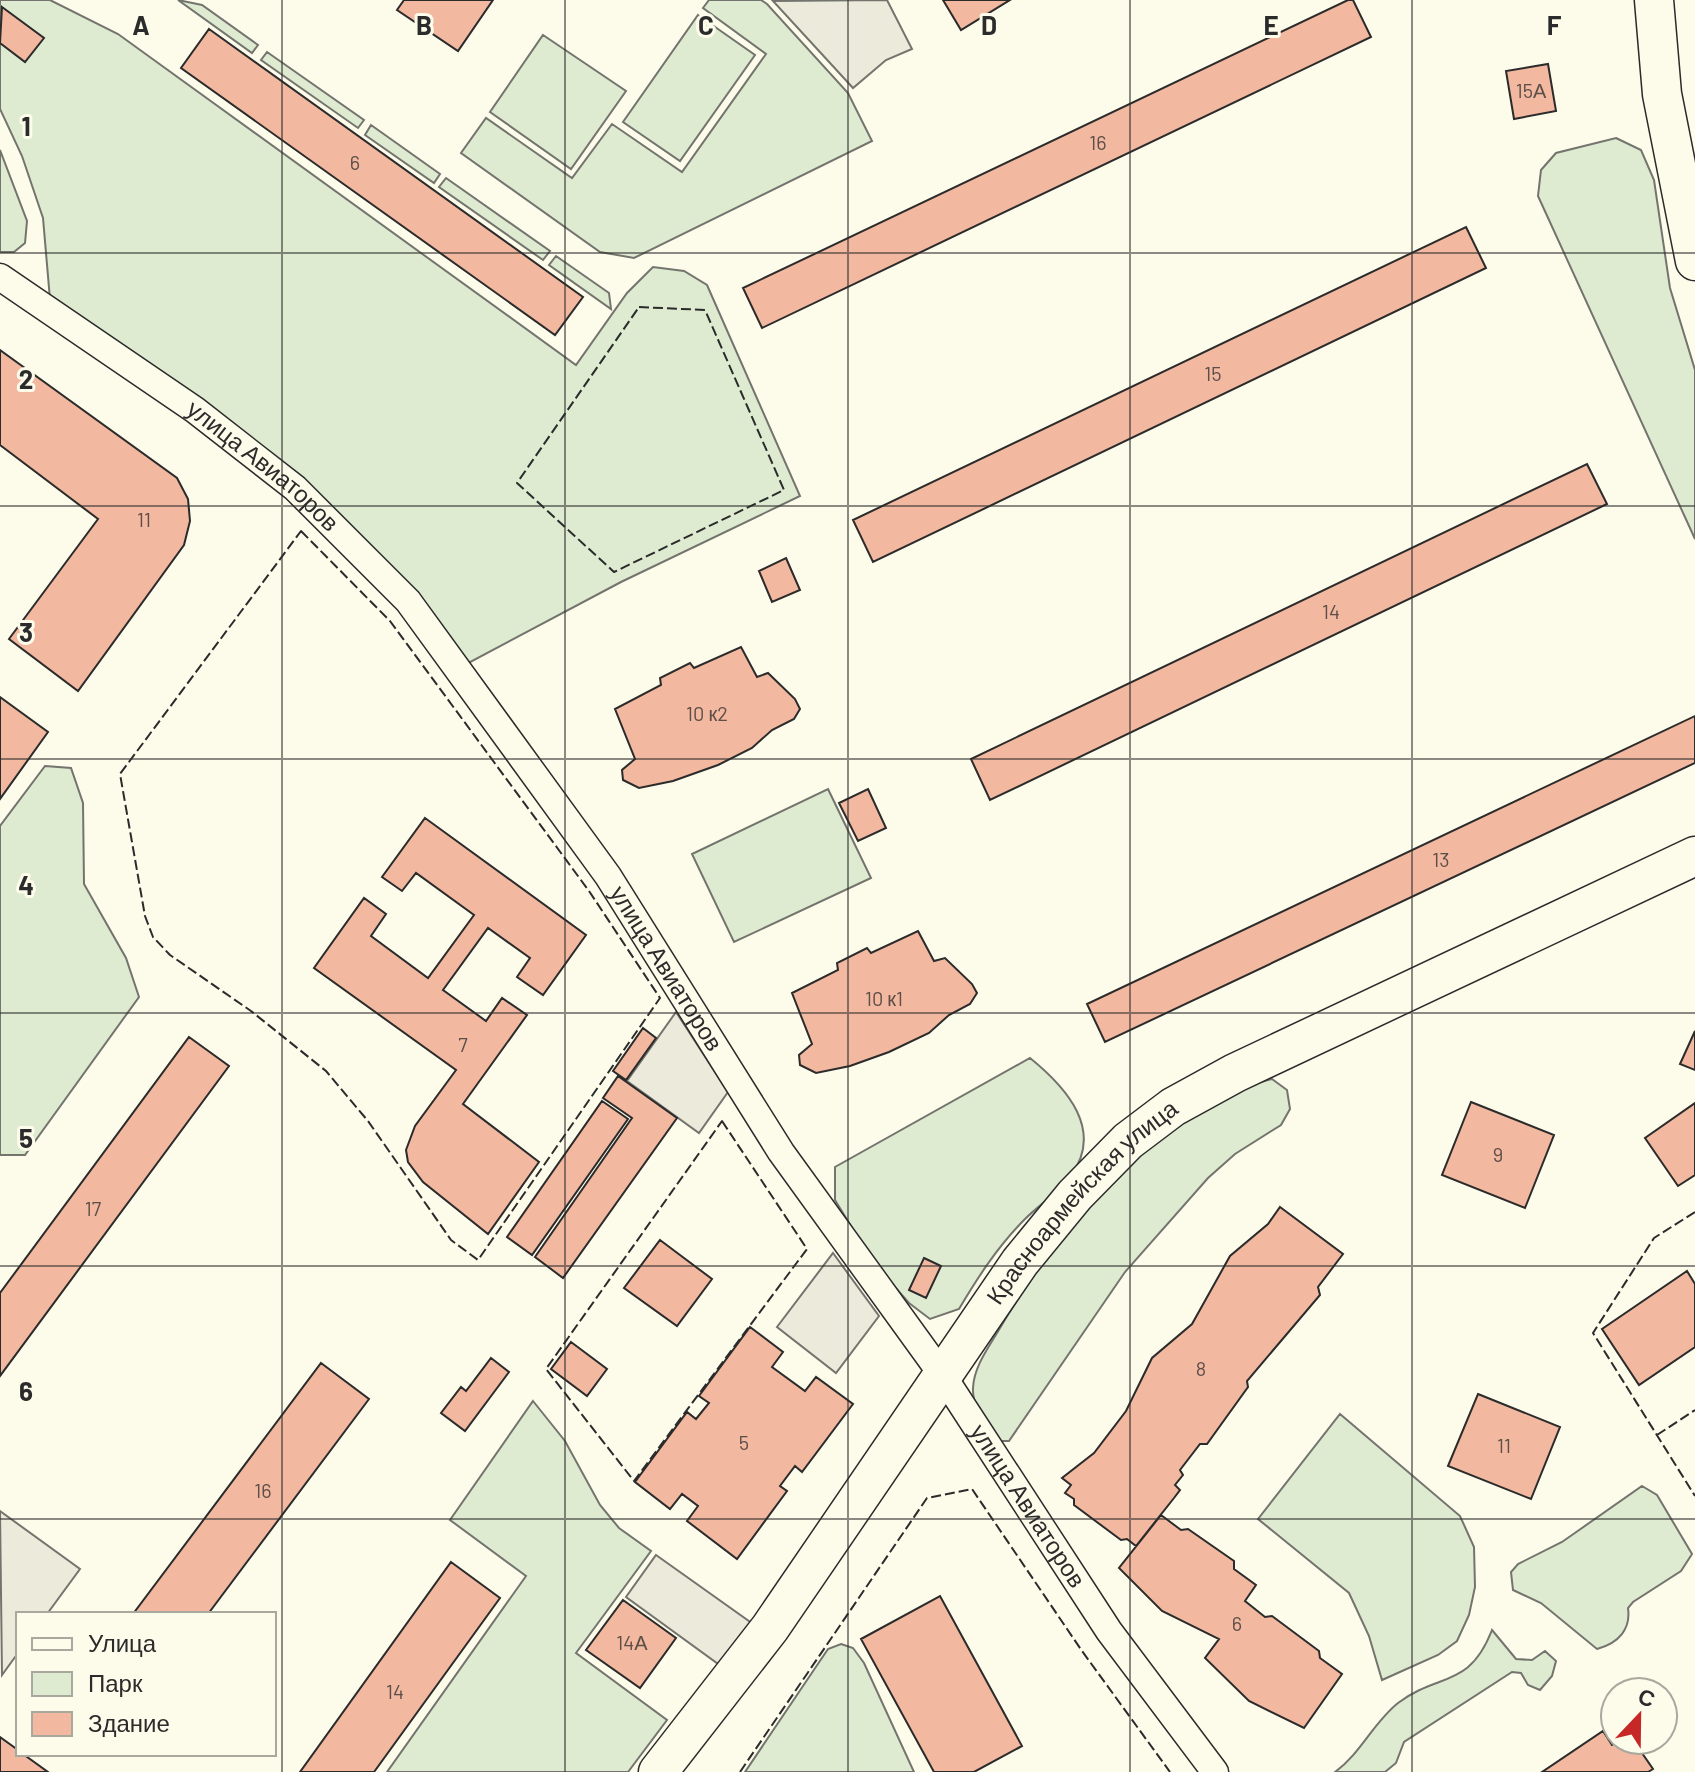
<svg xmlns="http://www.w3.org/2000/svg" width="1695" height="1772" font-family="Barlow,sans-serif">
	<style>
		.green { fill: #deebd1; stroke: #74746e; stroke-width: 2 }
		.parking { fill: #eceadb; stroke: #74746e; stroke-width: 2 }
		.building { fill: #f2b8a0; stroke: #2b2b2b; stroke-width: 2 }
		.lines { fill: none; stroke-linecap: round; stroke-linejoin: round }
		.street-casing { stroke: #2b2b2b; stroke-width: 29 }
		.secondary-casing { stroke: #2b2b2b; stroke-width: 41 }
		.street { stroke: #fdfbea; stroke-width: 26 }
		.secondary { stroke: #fdfbea; stroke-width: 38 }
		.fence { stroke: #2b2b2b; stroke-width: 2; stroke-dasharray: 10 4; stroke-linecap: butt }
		.grid { fill: none; stroke: #2b2b2b; stroke-width: 2; stroke-opacity: 0.55 }
		.labels { text-anchor: middle; stroke-width: 6; stroke-linejoin: round; paint-order: stroke }
		.number-label { font-size: 20px; fill: #5d4e48 }
		.street-label { font-size: 24px; fill: #2b2b2b; stroke: #fdfbea }
		.grid-label { font-size: 26px; text-anchor: middle; font-weight: bold; fill: #2b2b2b; stroke: #fdfbea; stroke-width: 6; stroke-linejoin: round; paint-order: stroke }
	</style>
	<rect width="100%" height="100%" fill="#fdfbea"/>
	<path class="green" d="M0 0H50L118 34 576 365 627 293 653 267 684 271 707 285 800 496 621 582 459 668 295 488 51 311 43 218 22 156 0 109Z
		M178 0 202 5 258 45 252 53Z
		M709 0H761L767 4 848 93 872 141 634 258 600 252 461 153 486 118 572 178 612 124 682 172 766 54 703 8Z
		M698 15 755 55 680 161 623 122Z
		M543 35 626 91 571 169 490 112Z
		M267 52 364 120 358 128 261 60Z
		M371 125 440 174 434 183 365 135Z
		M1616 138 1641 150 1654 180 1670 288 1695 370V539L1538 196 1541 170 1556 153Z
		M0 150 27 221 25 243 14 252H0Z
		M446 178 550 251 543 260 439 187Z
		M556 256 609 293 611 309 549 265Z
		M45 766 71 768 83 803 84 884 126 958 139 997 25 1155H0V826Z
		M828 789 871 878 734 942 692 854Z
		M1030 1058C1067 1088 1105 1131 1070 1177 1058 1193 1039 1205 1025 1219 998 1246 978 1277 959 1309L930 1319 909 1303 873 1262 835 1200V1167Z
		M1272 1079 1287 1090 1290 1109 1281 1125 1235 1154 1208 1178 1125 1272 1009 1441H1000C988 1425 972 1410 973 1388 974 1366 989 1347 1000 1328 1055 1234 1162 1106 1272 1079Z
		M533 1401 565 1441 600 1505 619 1528 651 1551 576 1653 667 1720 628 1772H387L526 1576 450 1520Z
		M1340 1414 1460 1516 1474 1547 1475 1587 1469 1615 1457 1641 1438 1655 1382 1680 1369 1636 1349 1593 1258 1519Z
		M1642 1486 1657 1495 1692 1554 1681 1571 1633 1602 1628 1608C1631 1629 1619 1643 1597 1649L1541 1603 1513 1590 1511 1572 1518 1564 1562 1542Z
		M1492 1630 1516 1659 1532 1660 1545 1651 1556 1661 1552 1676 1540 1690 1528 1685 1521 1673 1512 1672 1404 1742 1396 1763 1385 1772H1335C1361 1753 1373 1723 1398 1703 1439 1672 1469 1689 1492 1630Z
		M841 1644 853 1648 864 1663 914 1772H745L828 1649Z"/>
	<path class="parking" d="M887 0 912 49 886 60 853 88 773 1Z
		M676 1012 728 1092 699 1133 627 1081Z
		M833 1253 879 1316 836 1373 777 1327Z
		M0 1511 80 1569 47 1614H18V1653L2 1675Z
		M656 1555 753 1624 721 1666 626 1597Z"/>
	<path class="building" d="M404 0H493L458 51 397 10Z
		M943 0H1010L961 30Z
		M1348 0H1353L1371 37 762 328 743 288Z
		M2 7 44 38 25 62 0 43Z
		M209 29 583 297 555 335 181 68Z
		M1548 64 1556 111 1514 119 1506 71Z
		M1466 227 1486 268 873 562 853 520Z
		M0 350 177 478 188 499 190 521 184 545 78 691 9 639 98 519 0 445Z
		M1587 464 1607 504 990 800 971 759Z
		M786 558 800 590 772 602 759 571Z
		M741 647 757 677 768 673 795 699 800 709 794 719 772 730 752 748 718 765 673 781 639 788 623 780 622 770 635 759 615 709 661 685 660 678 690 663 694 668Z
		M0 697 48 732 0 799Z
		M1695 716V763L1105 1042 1087 1004Z
		M868 789 886 828 858 841 839 803Z
		M425 818 586 935 543 995 517 977 530 958 488 928 443 990 486 1021 502 998 527 1015 463 1104 539 1162 488 1234 423 1182 408 1162 406 1150 415 1126 456 1070 314 968 364 898 386 914 371 936 428 978 474 915 416 873 402 891 382 877Z
		M918 931 934 961 945 958 972 984 977 993 970 1004 949 1015 929 1033 889 1052 850 1066 816 1073 800 1065 799 1055 812 1044 792 993 838 970 837 963 867 948 871 953Z
		M643 1028 656 1038 626 1080 613 1071Z
		M1695 1031V1070L1680 1064Z
		M189 1037 229 1066 0 1376V1293Z
		M618 1076 677 1118 563 1278 535 1257 632 1118 603 1098Z
		M602 1101 628 1119 532 1255 507 1237Z
		M1471 1102 1554 1135 1525 1208 1442 1175Z
		M1695 1103V1175L1678 1186 1645 1138Z
		M1280 1207 1343 1254 1318 1287 1320 1295 1247 1381 1248 1387 1207 1444H1200L1180 1470 1183 1475 1175 1485 1180 1490 1174 1498 1136 1546 1127 1539 1121 1540 1074 1505V1499L1065 1493 1071 1485 1062 1478 1094 1453 1126 1411 1152 1358 1192 1324 1230 1256 1268 1224Z
		M660 1240 712 1279 677 1326 624 1288Z
		M924 1258 941 1266 926 1298 909 1290Z
		M1687 1271 1695 1284V1347L1639 1385 1602 1329Z
		M750 1327 783 1352 772 1367 805 1391 816 1377 853 1404 802 1472 795 1466 780 1486 787 1491 737 1559 687 1521 698 1506 682 1494 670 1509 635 1482 687 1412 696 1419 709 1403 699 1396Z
		M571 1342 607 1369 587 1396 551 1369Z
		M491 1358 509 1372 465 1431 441 1413 461 1387 466 1391Z
		M321 1363 369 1399 208 1614H133Z
		M1478 1394 1560 1427 1531 1499 1448 1466Z
		M1161 1515 1181 1530 1188 1529 1234 1561V1569L1256 1585 1245 1601 1265 1617 1272 1616 1319 1651 1320 1658 1342 1674 1304 1728 1249 1701 1205 1658 1219 1639 1162 1611 1119 1568Z
		M451 1562 500 1598 374 1772H300Z
		M940 1596 1022 1746 974 1772H934L861 1639Z
		M623 1600 676 1638 640 1688 586 1650Z
		M1603 1731 1612 1745 1620 1740H1633L1653 1769 1648 1772H1542Z
		M0 1737 18 1750V1754H23L48 1772H0Z"/>
	<g class="lines">
		<defs>
			<g id="street">
				<path id="s1" d="M0 277 195 410 295 488 408 601 608 876 781 1152 943 1376 1109 1631 1215 1772"/>
			</g>
			<g id="secondary">
				<path d="M1654 0 1662 94 1695 261"/>
				<path id="s2" d="M658 1772 770 1628 1020 1262 1075 1195 1128 1141 1173 1107 1235 1073 1695 856"/>
			</g>
		</defs>
		<use href="#street" class="street-casing"/>
		<use href="#secondary" class="secondary-casing"/>
		<use href="#street" class="street"/>
		<use href="#secondary" class="secondary"/>
		<path class="fence" d="M639 307 705 310 784 490 614 572 517 483Z
			M301 531 390 621 589 891 660 998 478 1260 451 1240 368 1121 326 1071 251 1011 170 955 153 937 145 916 120 774Z
			M722 1121 807 1249 634 1481 546 1369Z
			M1695 1212 1654 1238 1593 1333 1695 1496
			M1657 1435 1695 1410
			M740 1772 927 1498 972 1489 1082 1651 1170 1772"/>
	</g>
	<path class="grid" d="M282 0V1772M565 0V1772M848 0V1772M1130 0V1772M1412 0V1772M0 253H1695M0 506H1695M0 759H1695M0 1013H1695M0 1266H1695M0 1519H1695"/>
	<g class="labels">
		<g class="number-label">
			<text x="1531" y="98">15А</text>
			<text x="1098" y="150">16</text>
			<text x="355" y="170">6</text>
			<text x="1213" y="381">15</text>
			<text x="144" y="527">11</text>
			<text x="1331" y="619">14</text>
			<text x="707" y="721">10 к2</text>
			<text x="1441" y="867">13</text>
			<text x="884" y="1006">10 к1</text>
			<text x="463" y="1052">7</text>
			<text x="1498" y="1162">9</text>
			<text x="93" y="1216">17</text>
			<text x="1201" y="1376">8</text>
			<text x="744" y="1450">5</text>
			<text x="1504" y="1453">11</text>
			<text x="263" y="1498">16</text>
			<text x="1237" y="1631">6</text>
			<text x="632" y="1650">14А</text>
			<text x="395" y="1699">14</text>
		</g>
		<g class="street-label">
			<text dy="8" stroke="none"><textPath href="#s1" startOffset="324">улица Авиаторов</textPath></text>
			<text dy="8" stroke="none"><textPath href="#s1" startOffset="972">улица Авиаторов</textPath></text>
			<text dy="8" stroke="none"><textPath href="#s2" startOffset="712">Красноармейская улица</textPath></text>
			<text dy="8" stroke="none"><textPath href="#s1" startOffset="1620">улица Авиаторов</textPath></text>
		</g>
	</g>
	<g class="grid-label">
		<text x="141" y="35">A</text>
		<text x="424" y="35">B</text>
		<text x="706" y="35">C</text>
		<text x="989" y="35">D</text>
		<text x="1271" y="35">E</text>
		<text x="1554" y="35">F</text>
		<text x="26" y="136">1</text>
		<text x="26" y="389">2</text>
		<text x="26" y="642">3</text>
		<text x="26" y="895">4</text>
		<text x="26" y="1148">5</text>
		<text x="26" y="1401">6</text>
	</g>
	<rect x="16" y="1612" width="260" height="144" fill="#fdfbea" stroke="#a9a89e" stroke-width="2"/>
	<rect x="32" y="1638" width="40" height="12" fill="#fdfbea" stroke="#a9a89e" stroke-width="2"/>
	<text x="88" y="1652" font-size="24" fill="#2b2b2b">Улица</text>
	<rect x="32" y="1672" width="40" height="24" fill="#deebd1" stroke="#a9a89e" stroke-width="2"/>
	<text x="88" y="1692" font-size="24" fill="#2b2b2b">Парк</text>
	<rect x="32" y="1712" width="40" height="24" fill="#f2b8a0" stroke="#a9a89e" stroke-width="2"/>
	<text x="88" y="1732" font-size="24" fill="#2b2b2b">Здание</text>
	<g transform="translate(1639 1716) rotate(22)"><circle r="38" fill="#fdfbea" stroke="#a9a89e" stroke-width="2"/>
	<path d="M0-6L14 30L0 20L-14 30Z" fill="#c62828"/>
	<text y="-12" font-size="22" font-weight="bold" text-anchor="middle" fill="#2b2b2b">С</text>
	</g>
</svg>
